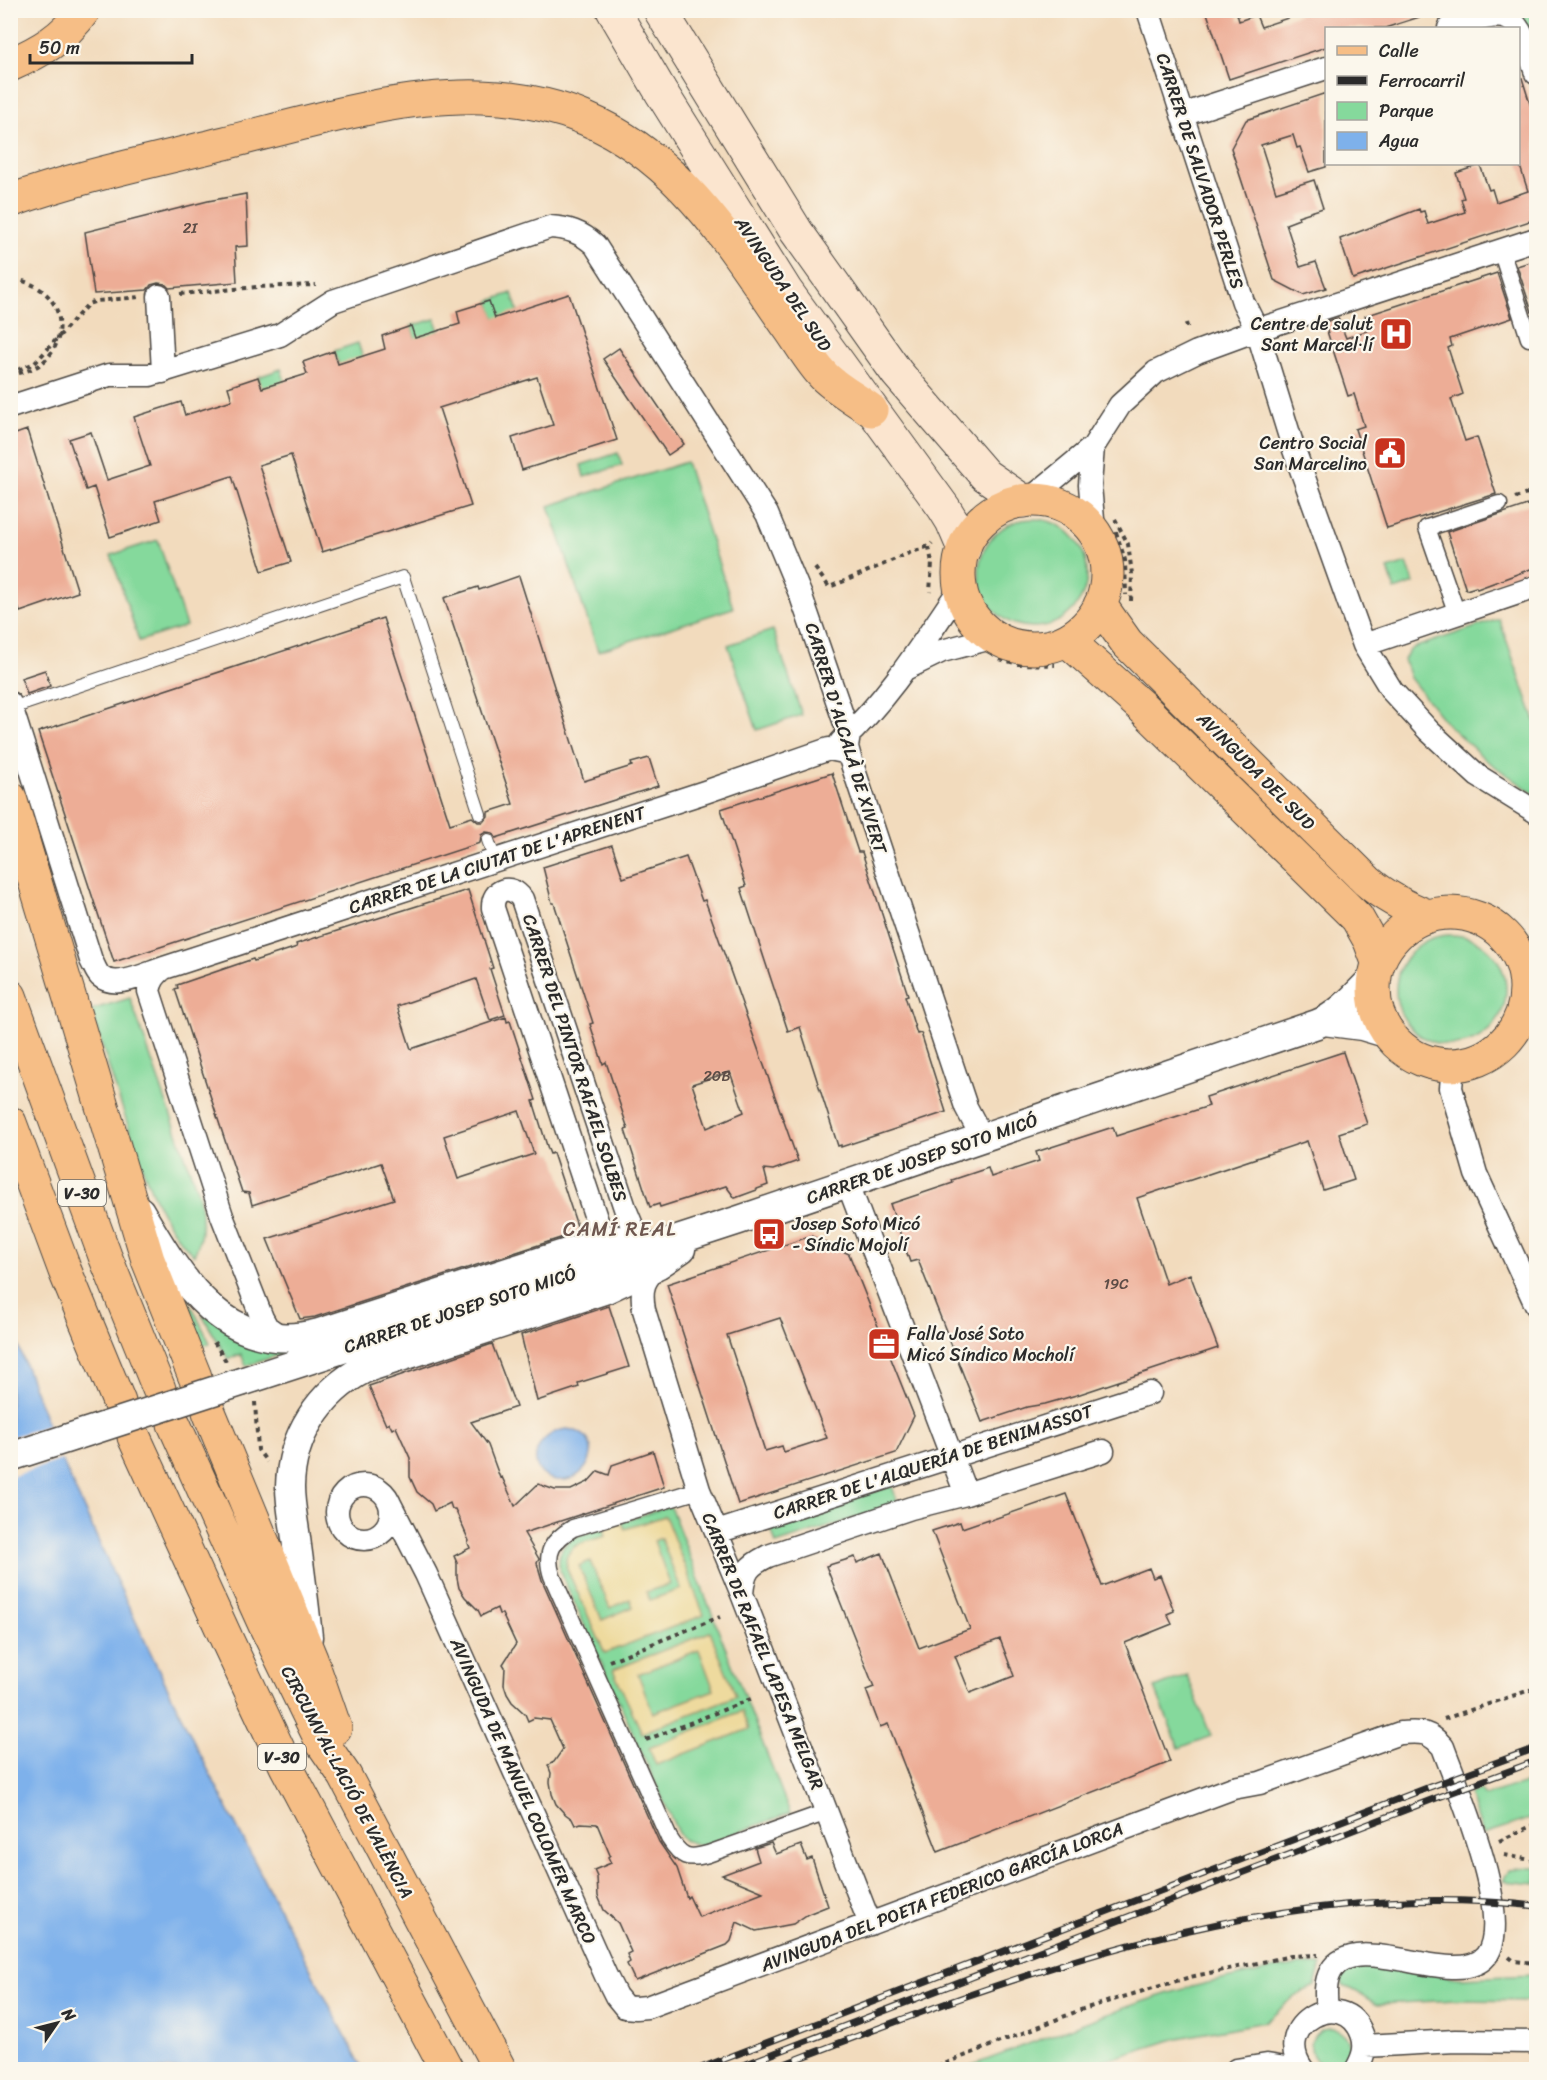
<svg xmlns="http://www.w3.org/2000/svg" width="1547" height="2080" font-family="Sriracha,sans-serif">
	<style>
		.green { fill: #85d99c; stroke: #588264; stroke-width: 1.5 }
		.sand { fill: #eeda9e; stroke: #8c8264; stroke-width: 1.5; fill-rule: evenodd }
		.water { fill: #7eb1eb; stroke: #546e8b; stroke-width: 1.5 }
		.pier { fill: #f2dbbd }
		.building { fill: #edad96; fill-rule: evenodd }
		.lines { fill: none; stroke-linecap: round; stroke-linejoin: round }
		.service-casing { stroke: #494541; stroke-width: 14 }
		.pedestrian-casing { stroke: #494541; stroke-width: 19 }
		.minor-casing { stroke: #494541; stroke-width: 25 }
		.tertiary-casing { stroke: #494541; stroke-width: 31 }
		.secondary-casing { stroke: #494541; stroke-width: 35 }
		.primary-casing { stroke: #494541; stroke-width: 35 }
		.trunk-casing { stroke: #494541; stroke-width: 35 }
		.motorway-casing { stroke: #494541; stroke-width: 35 }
		.path { stroke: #494541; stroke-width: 4; stroke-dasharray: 4.5 4.5; stroke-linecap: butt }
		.service { stroke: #fff; stroke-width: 12 }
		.pedestrian { stroke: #fff; stroke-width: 16 }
		.minor { stroke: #fff; stroke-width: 22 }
		.tertiary { stroke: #fff; stroke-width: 28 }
		.secondary { stroke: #fbe5cf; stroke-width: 33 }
		.primary { stroke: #f6be86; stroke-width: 33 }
		.trunk { stroke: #f6be86; stroke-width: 33 }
		.motorway { stroke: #f6be86; stroke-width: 33 }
		.rail-casing { stroke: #2b2b2b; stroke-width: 7 }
		.rail { stroke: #fbf7ec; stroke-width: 4.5; stroke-dasharray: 14; stroke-linecap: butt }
		.tertiary-bridge-casing { stroke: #494541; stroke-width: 31; stroke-linecap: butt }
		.path-bridge { stroke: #494541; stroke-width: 4; stroke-dasharray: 4.5 4.5; stroke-linecap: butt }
		.tertiary-bridge { stroke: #fff; stroke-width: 28 }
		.labels { text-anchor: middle; stroke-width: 4.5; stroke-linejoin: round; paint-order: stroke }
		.number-label { font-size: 15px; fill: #5c4c46 }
		.shield { fill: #fbf7ec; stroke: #696865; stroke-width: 1.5 }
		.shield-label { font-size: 16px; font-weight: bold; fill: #2b2b2b }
		.street-label { font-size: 18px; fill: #2b2b2b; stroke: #fbf7ec }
		.poi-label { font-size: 18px; fill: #2b2b2b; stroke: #fbf7ec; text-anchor: end }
		.neighbourhood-label { font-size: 20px; letter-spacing: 1.5px; fill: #6f5850; stroke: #fbf7ec }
	</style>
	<rect width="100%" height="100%" fill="#fbf7ec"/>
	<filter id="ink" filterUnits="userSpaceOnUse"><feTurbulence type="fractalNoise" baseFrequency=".0167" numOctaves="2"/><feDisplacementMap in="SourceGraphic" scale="12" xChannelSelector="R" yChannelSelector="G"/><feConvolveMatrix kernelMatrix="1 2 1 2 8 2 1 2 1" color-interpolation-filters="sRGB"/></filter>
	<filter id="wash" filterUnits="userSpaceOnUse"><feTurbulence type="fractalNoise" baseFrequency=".008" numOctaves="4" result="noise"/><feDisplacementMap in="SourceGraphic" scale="24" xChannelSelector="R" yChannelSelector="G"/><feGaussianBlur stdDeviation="1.35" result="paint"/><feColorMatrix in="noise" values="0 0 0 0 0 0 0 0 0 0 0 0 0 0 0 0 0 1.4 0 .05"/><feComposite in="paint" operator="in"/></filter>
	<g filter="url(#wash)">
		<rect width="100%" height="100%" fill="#f2dbbd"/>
		<path class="green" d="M1515 11H1536V51Z
			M512 293 532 356 509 363 489 301Z
			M435 319 455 381 431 389 411 326Z
			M358 343 378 405 355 413 334 351Z
			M281 369 301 431 278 438 258 377Z
			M618 453 622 465 584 477 581 465Z
			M686 462 733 608 598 651 549 506Z
			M979 573a54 54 0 1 1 108 0a54 54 0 1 1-108 0Z
			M158 540 186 626 139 641 111 555Z
			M1407 563 1414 583 1395 590 1388 569Z
			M1499 619 1536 724V795L1486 760 1446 723 1410 678 1404 660 1408 652 1413 648Z
			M773 630 802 715 757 730 728 645Z
			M1396 990a55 55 0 1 1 110 0a55 55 0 1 1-110 0Z
			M130 998 199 1196C202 1218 204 1235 194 1255 155 1220 138 1155 122 1107 111 1075 101 1043 91 1010Z
			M162 1264 194 1311 210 1343 193 1349Z
			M202 1315 323 1340 246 1366 241 1354 228 1359Z
			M892 1486 898 1504 776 1544 770 1525Z
			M670 1506 790 1813 701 1846 684 1840 678 1833 560 1571C557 1555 561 1545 575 1537Z
			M1187 1675 1211 1736 1179 1748 1155 1688Z
			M1536 1780V1817L1483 1834 1469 1794 1480 1790 1485 1796Z
			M1531 1867H1536V1884L1503 1881 1509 1869Z
			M1301 1965H1321L1315 1986C1307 1990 1300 1992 1293 1997 1282 2006 1276 2016 1264 2022L1178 2038 1078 2069 959 2070C1029 2045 1096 2016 1166 1994 1210 1981 1256 1972 1301 1965Z
			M1354 1967H1373L1460 1978 1536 1975V2001L1457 2000 1378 2004C1364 1999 1359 1990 1343 1986L1340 1975 1344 1970Z
			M1311 2047a19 19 0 1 1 38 0a19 19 0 1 1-38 0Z"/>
		<path class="sand" d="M665 1516 704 1615 605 1653 567 1569C562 1543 587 1542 606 1536L604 1528 621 1522 625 1529ZM661 1538 681 1589 650 1600 646 1592 670 1584 654 1541ZM590 1561 610 1608 630 1599 633 1607 602 1620 579 1566Z
			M710 1632 736 1696 642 1733 613 1670ZM699 1650 714 1690 653 1713 638 1674Z
			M742 1711 749 1729 656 1765 649 1748Z"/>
		<path class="water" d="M10 1324C28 1371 44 1418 64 1464 154 1670 258 1871 363 2069H11Z
			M567 1429C609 1434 590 1485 556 1480 522 1474 534 1432 567 1429Z"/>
		<path class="pier" d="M52 1424 65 1459 10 1477 11 1437Z"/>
		<g id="blocks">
			<path class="building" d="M1206 10H1236L1239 21 1256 15 1261 27 1312 10H1429V14L1385 28H1326V47L1229 79Z
				M1522 78 1536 123V219L1353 279 1340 239 1419 209 1420 212 1424 211 1428 224 1465 212 1461 199 1464 198 1456 173 1480 165 1489 190 1492 189 1496 202 1528 191 1518 160V79Z
				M1326 93V167L1309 172 1300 147 1297 148 1293 135 1261 145 1276 192 1314 180 1323 208 1298 216 1299 219 1286 224 1300 267 1316 262 1326 288 1303 295 1274 280 1231 148 1246 120Z
				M246 194 248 246 235 247 237 282 169 288 165 284 158 283 151 285 147 290 94 294 85 232 208 201Z
				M1536 260V310L1532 312 1517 266Z
				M1497 273 1512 318 1450 339 1452 346 1448 348 1463 394 1451 399 1465 441 1477 437 1496 494 1387 528 1355 429 1364 426 1354 394 1348 396 1324 322 1338 318 1346 338 1369 330 1365 316Z
				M569 294 617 440 522 470 512 438 553 425 537 377 439 408 471 506 322 552 291 455 259 465 291 562 262 571 232 476 155 501 161 520 110 537 94 487 86 490 69 439 91 432 107 480 150 466 134 417 181 402 185 415 232 400 228 387 258 377 262 388 307 374 303 362 334 351 338 364 385 349 382 336 411 326 415 338 460 324 457 311 489 301 495 318Z
				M619 348 684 444 668 455 603 359Z
				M27 430 78 592 20 612 10 583V436Z
				M1536 502V567L1477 589 1476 587 1466 590 1447 532Z
				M519 576 584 781 632 766 631 763 649 758 658 786 496 838 493 833 486 832 481 835 480 843 114 962 38 732 383 618 450 824 472 817 478 822H483L488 816V812L513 804 444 598 478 587 479 590Z
				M45 670 50 686 27 694 21 678Z
				M832 773 858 852H862L908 995 905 996 917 1034 921 1033 946 1112 841 1147V1145L838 1146 800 1027 788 1031 741 888 746 886 721 809Z
				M612 845 623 878 686 857 702 901 705 900 798 1161 773 1170 764 1169 768 1185 757 1189V1190L735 1198 726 1186 660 1207 659 1204 650 1207 625 1130 628 1129 606 1062 603 1064 590 1024 593 1023 554 903H552L543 867ZM730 1072 744 1112 707 1128 692 1084Z
				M468 890 493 968 490 969 505 1015 490 1020 476 979 397 1006 411 1049 506 1017 507 1022 510 1021 536 1100 533 1101 548 1149 550 1154 553 1153 579 1232 315 1317 300 1319 267 1239 394 1199 381 1163 252 1205 249 1193 242 1192 175 989 178 988 177 985 253 959 254 961 297 947 296 944 321 936ZM519 1111 534 1154 458 1179 444 1136Z
				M1343 1052 1367 1124 1339 1133 1354 1180 1323 1190 1307 1141 1137 1198 1166 1284 1190 1274 1218 1348 1080 1394 1045 1404 1027 1407 982 1422 918 1260 910 1262 890 1204 953 1183 952 1180 988 1168 991 1177 1039 1161 1036 1152 1113 1127 1116 1136 1209 1106 1206 1097Z
				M811 1236 849 1254 914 1416 896 1453 738 1504 667 1284ZM780 1318 827 1438 784 1452 782 1446 765 1451 727 1335Z
				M609 1306 629 1367 578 1383 579 1387 537 1401 521 1335Z
				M492 1344 516 1407 471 1422 488 1445 500 1478 502 1477 515 1506 538 1484 555 1490H571L588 1482 598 1471 609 1475 612 1465 653 1451 664 1487 524 1533 539 1559 537 1563 542 1580 659 1842 677 1868 687 1898 689 1896 699 1917 763 1892 722 1875 759 1861 755 1848 771 1843 776 1854 801 1845 807 1860 812 1858 828 1906 808 1914 793 1924 756 1931 737 1922 731 1941 727 1945 635 1981 627 1964 630 1962 627 1954 631 1952 618 1923 604 1910 598 1896 597 1877 594 1870 611 1863 608 1857 610 1855 597 1824 581 1823 575 1825 572 1819 564 1813 556 1804 552 1794 550 1782 551 1773 548 1765 554 1762 563 1749 550 1720 534 1718 528 1721 525 1714 512 1702 507 1694 504 1685 505 1667 503 1664 516 1644 502 1614H499L497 1608 481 1616 478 1610 465 1597 459 1588 457 1578V1563L454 1556 470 1548 468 1543 469 1541 455 1509H452L450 1503 434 1511 431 1504 417 1492 410 1477V1458L396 1427 392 1429 389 1423 386 1425 369 1386Z
				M1066 1494 1102 1586 1149 1568 1153 1578 1160 1575 1174 1611 1167 1614 1172 1624 1125 1643 1170 1762 938 1852 888 1724 880 1727 866 1690 874 1687 826 1566 855 1557 857 1563 882 1553 919 1648 970 1629 932 1531 960 1522 962 1528 988 1519V1521ZM1000 1639 1014 1676 970 1693 955 1656Z"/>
		</g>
	</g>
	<g filter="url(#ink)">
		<use href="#blocks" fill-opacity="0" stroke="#494541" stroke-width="1.5"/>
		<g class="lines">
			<defs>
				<path id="service" d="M12 708 403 577 480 814
					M488 840 495 860"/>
				<path id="pedestrian" d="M1501 250 1529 338
					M1457 614 1427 528 1499 504
					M699 1490 573 1528C553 1540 544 1552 552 1576L669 1838C681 1857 687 1860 708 1854L827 1812"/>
				<path id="minor" d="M1148 10 1243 302 1257 330 1293 447 1364 645 1392 691 1429 731 1478 776 1536 812
					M1449 28C1513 8 1515 9 1536 73
					M1182 115 1326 68
					M159 296 163 372
					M10 407 109 375H150L280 335 333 301 550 227C568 228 581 232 595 245L767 514 801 596 849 735 847 747 850 758 966 1107 983 1139
					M1093 447 1090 485 1094 531
					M1029 500 1093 447 1120 405 1156 372 1197 352 1257 330 1536 239
					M1364 645 1536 587
					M907 668 942 651 995 637
					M10 703 91 960C94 965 96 972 100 976 116 990 147 973 164 968L705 792 829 749 844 752 850 758
					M841 742C889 698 924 641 961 587
					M164 968C155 975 151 980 149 991L222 1216 262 1318 267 1327 281 1337
					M1453 1065 1451 1088 1476 1174 1536 1305
					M848 1184 966 1494
					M609 1257 493 908C492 889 511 883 522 899L626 1211 642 1250
					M659 1264C644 1280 640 1287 644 1310L699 1490 742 1594 870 1924
					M337 1512a27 27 0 1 1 54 0a27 27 0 1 1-54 0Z
					M387 1498 426 1574 606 1976 616 1996 625 2007 636 2008 647 2007 1233 1788 1260 1783 1400 1733C1421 1732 1428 1730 1443 1747 1458 1789 1515 1919 1486 1956 1457 1991 1355 1928 1331 1971 1324 1983 1326 1998 1327 2011
					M717 1532 1150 1393
					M742 1594C744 1571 748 1566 768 1556L911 1508 966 1494 1103 1451
					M1365 2046 1455 2041 1536 2042
					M1236 2070 1267 2065 1298 2070
					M1303 2070C1269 2024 1344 1985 1362 2034 1367 2047 1363 2058 1356 2070"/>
				<path id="tertiary" d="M1324 1021 1362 1026 1389 1034
					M140 1211C180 1280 226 1357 319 1333L604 1241 618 1240 642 1250
					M244 1381 739 1220 1317 1024C1340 1015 1358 993 1375 976
					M308 1637C305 1607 301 1576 297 1546 295 1527 290 1506 290 1487 291 1436 320 1392 364 1369L604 1290 659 1264 681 1249"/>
				<path id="secondary" d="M613 10 661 92 786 291 944 508 952 521 964 549
					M660 10 796 231 897 373 985 475 1023 501"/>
				<path id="primary" d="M959 574a74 74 0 1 1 148 0a74 74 0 1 1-148 0Z
					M1100 605 1127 643 1367 881C1385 897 1405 907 1428 916
					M1067 640 1142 707 1357 918 1370 941 1378 962
					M1374 989a76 76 0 1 1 152 0a76 76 0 1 1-152 0Z"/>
				<path id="trunk" d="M10 65C41 51 63 39 84 10
					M10 201C80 176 153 161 225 143 390 101 548 47 684 188 725 230 756 281 790 329 800 343 813 366 826 378 839 390 856 399 871 410
					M10 798 148 1260 195 1377
					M10 996 105 1256 159 1389
					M209 1412 311 1659 335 1728
					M174 1424 264 1623 323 1744 345 1776 500 2070"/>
				<path id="motorway" d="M10 1123 65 1271 119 1402
					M134 1437 227 1640 286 1766 447 2070"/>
			</defs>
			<use href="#service" class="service-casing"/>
			<use href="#pedestrian" class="pedestrian-casing"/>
			<use href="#minor" class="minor-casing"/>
			<use href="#tertiary" class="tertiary-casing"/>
			<use href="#secondary" class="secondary-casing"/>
			<use href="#primary" class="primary-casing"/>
			<use href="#trunk" class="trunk-casing"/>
			<use href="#motorway" class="motorway-casing"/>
			<path class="path" d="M10 277H11
				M180 294 257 287 316 285
				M1186 323 1188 330
				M10 373 35 363 88 304 97 301 140 297
				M1515 498 1536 491
				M1115 519 1128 544 1132 574 1131 601
				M1116 532 1125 560 1126 595
				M929 547 932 563 930 592
				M815 568 829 587C856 577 881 565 907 554 915 550 927 549 932 543
				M1000 659 1018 664 1055 665
				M214 1342 226 1361
				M255 1402 258 1450 267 1462
				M609 1661 720 1617
				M1444 1719 1536 1688
				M646 1740 751 1699
				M1499 1841 1536 1824
				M1504 1855 1536 1861
				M1509 1957 1514 1961 1536 1963
				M929 2070 1083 2009 1190 1977 1291 1956 1318 1955"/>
			<use href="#service" class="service"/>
			<use href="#pedestrian" class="pedestrian"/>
			<use href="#minor" class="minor"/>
			<use href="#tertiary" class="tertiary"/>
			<use href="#secondary" class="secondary"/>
			<use href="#primary" class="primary"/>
			<use href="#trunk" class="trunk"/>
			<use href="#motorway" class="motorway"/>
			<defs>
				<path id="rail" d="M696 2070 1427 1788 1536 1748
					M731 2070 1431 1800 1536 1761
					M769 2070C1016 1975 1266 1876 1536 1906"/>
			</defs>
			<use href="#rail" class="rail-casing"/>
			<use href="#rail" class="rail"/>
			<defs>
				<path id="tertiary-bridge" d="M10 1457 244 1381"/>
			</defs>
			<use href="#tertiary-bridge" class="tertiary-bridge-casing"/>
			<path class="path-bridge" d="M10 375C21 373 32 370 41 364 64 346 66 312 45 293 35 284 23 281 11 277"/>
			<use href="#tertiary-bridge" class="tertiary-bridge"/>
		</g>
	</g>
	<defs>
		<symbol id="hospital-square" viewBox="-11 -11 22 22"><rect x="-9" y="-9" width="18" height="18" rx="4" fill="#c8321e" stroke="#fbf7ec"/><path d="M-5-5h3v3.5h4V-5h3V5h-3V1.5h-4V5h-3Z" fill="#fff"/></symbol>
		<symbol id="civic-square" viewBox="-11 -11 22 22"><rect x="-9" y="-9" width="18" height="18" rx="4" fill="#c8321e" stroke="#fbf7ec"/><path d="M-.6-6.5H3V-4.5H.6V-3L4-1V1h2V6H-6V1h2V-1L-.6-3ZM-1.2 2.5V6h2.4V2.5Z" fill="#fff"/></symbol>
		<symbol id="bus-square" viewBox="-11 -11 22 22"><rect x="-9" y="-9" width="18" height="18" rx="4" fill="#c8321e" stroke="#fbf7ec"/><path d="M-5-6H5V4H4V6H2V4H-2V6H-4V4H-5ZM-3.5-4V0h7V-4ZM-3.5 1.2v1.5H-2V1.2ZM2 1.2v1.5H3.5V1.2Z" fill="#fff"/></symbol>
		<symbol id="office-square" viewBox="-11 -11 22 22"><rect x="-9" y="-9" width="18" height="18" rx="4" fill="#c8321e" stroke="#fbf7ec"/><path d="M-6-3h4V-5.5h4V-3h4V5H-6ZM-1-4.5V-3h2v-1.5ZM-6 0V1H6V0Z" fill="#fff"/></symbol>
	</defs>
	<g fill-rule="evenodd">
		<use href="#hospital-square" x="1377" y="315" width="38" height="38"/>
		<use href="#civic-square" x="1371" y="434" width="38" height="38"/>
		<use href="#bus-square" x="750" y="1215" width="38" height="38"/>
		<use href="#office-square" x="865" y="1325" width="38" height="38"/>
	</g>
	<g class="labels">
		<g class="number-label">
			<text x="190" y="233">2I</text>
			<text x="717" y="1081">20B</text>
			<text x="1116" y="1289">19C</text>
		</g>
		<g class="shield">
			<rect x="58" y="1180" width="48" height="26" rx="4.5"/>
			<rect x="258" y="1744" width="48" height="26" rx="4.5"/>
		</g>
		<g class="shield-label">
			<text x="82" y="1199">V-30</text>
			<text x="282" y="1763">V-30</text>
		</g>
		<g class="street-label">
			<text transform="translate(1200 171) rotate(72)" y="6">CARRER DE SALVADOR PERLES</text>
			<text transform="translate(783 284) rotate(56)" y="6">AVINGUDA DEL SUD</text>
			<text transform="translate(846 738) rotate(73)" y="6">CARRER D'ALCALÀ DE XIVERT</text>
			<text transform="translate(1256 771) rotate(45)" y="6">AVINGUDA DEL SUD</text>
			<text transform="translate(497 860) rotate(-18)" y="6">CARRER DE LA CIUTAT DE L'APRENENT</text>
			<text transform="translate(575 1058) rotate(72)" y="6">CARRER DEL PINTOR RAFAEL SOLBES</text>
			<text transform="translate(922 1159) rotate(-19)" y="6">CARRER DE JOSEP SOTO MICÓ</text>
			<text transform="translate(460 1310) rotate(-18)" y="6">CARRER DE JOSEP SOTO MICÓ</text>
			<text transform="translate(933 1462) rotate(-18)" y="6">CARRER DE L'ALQUERÍA DE BENIMASSOT</text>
			<text transform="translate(763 1651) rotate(68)" y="6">CARRER DE RAFAEL LAPESA MELGAR</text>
			<text transform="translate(347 1782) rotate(62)" y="6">CIRCUMVAL·LACIÓ DE VALÈNCIA</text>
			<text transform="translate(523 1791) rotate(66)" y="6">AVINGUDA DE MANUEL COLOMER MARCO</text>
			<text transform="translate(942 1897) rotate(-21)" y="6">AVINGUDA DEL POETA FEDERICO GARCÍA LORCA</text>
		</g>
		<g class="poi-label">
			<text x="1373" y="330">Centre de salut<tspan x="1373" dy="21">Sant Marcel·lí</tspan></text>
			<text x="1367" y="449">Centro Social<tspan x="1367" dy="21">San Marcelino</tspan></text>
			<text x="792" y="1230" text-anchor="start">Josep Soto Micó<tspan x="792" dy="21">- Síndic Mojolí</tspan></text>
			<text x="907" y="1340" text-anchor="start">Falla José Soto<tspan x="907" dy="21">Micó Síndico Mocholí</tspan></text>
		</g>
		<g class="neighbourhood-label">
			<text x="620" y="1236">CAMÍ REAL</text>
		</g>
	</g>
	<rect width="1547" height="2080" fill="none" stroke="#fbf7ec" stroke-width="36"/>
	<rect x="1325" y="27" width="195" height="138" fill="#fbf7ec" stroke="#a8a59f" stroke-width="1.5"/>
	<rect x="1337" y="46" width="30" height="9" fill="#f6be86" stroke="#a8a59f" stroke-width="1.5"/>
	<text x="1379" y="57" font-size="18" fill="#2b2b2b">Calle</text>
	<rect x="1337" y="76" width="30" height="9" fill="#2b2b2b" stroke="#a8a59f" stroke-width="1.5"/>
	<text x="1379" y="87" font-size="18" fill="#2b2b2b">Ferrocarril</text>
	<rect x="1337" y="102" width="30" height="18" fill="#85d99c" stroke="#a8a59f" stroke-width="1.5"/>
	<text x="1379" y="117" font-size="18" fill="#2b2b2b">Parque</text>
	<rect x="1337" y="132" width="30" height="18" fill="#7eb1eb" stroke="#a8a59f" stroke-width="1.5"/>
	<text x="1379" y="147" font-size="18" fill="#2b2b2b">Agua</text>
	<g transform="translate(57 2023) rotate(55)" stroke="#fbf7ec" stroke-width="4.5" paint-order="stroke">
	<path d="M0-4.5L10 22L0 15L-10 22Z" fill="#2b2b2b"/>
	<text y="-9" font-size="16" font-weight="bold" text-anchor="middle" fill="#2b2b2b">N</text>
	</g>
	<path d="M30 54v9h162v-9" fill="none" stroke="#2b2b2b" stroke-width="3"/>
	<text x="39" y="54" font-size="18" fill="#2b2b2b" stroke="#fbf7ec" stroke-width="4.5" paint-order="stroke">50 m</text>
</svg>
